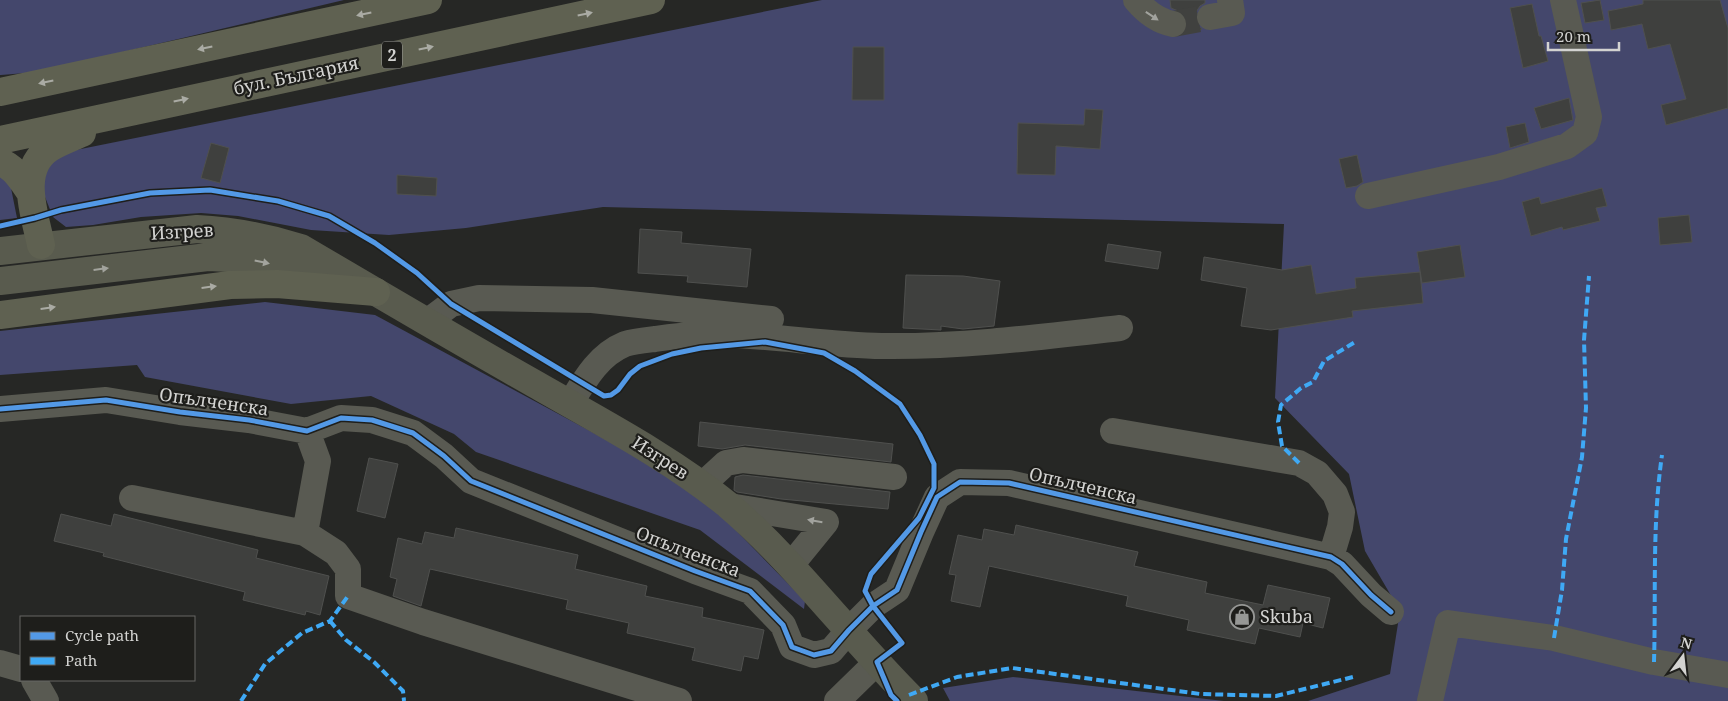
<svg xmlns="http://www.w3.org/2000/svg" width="1728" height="701" font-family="'Noto Serif',serif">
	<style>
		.green { fill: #44476c }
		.building { fill: #3f403e; stroke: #4f504e }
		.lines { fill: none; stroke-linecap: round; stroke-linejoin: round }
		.minor-tunnel { stroke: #40413f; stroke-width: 26; stroke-dasharray: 26 13; stroke-linecap: butt }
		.minor { stroke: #595a52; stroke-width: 26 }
		.major { stroke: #595b4e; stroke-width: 28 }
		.highway { stroke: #5f6151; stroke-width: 28 }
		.quiet { stroke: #3fa9f5; stroke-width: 4; stroke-dasharray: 8 4; stroke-linecap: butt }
		.cycleway-casing { stroke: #1e1e1b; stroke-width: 8 }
		.cycleway { stroke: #5399e6; stroke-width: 5 }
		.oneway { fill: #aaaba4 }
		.oneway2 { fill: #a2a39e }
		.oneway3 { fill: #a2a39d }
		.labels { text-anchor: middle; stroke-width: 4.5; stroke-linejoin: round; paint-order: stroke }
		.shield { fill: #1e1e1b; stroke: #9d9d9a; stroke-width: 1 }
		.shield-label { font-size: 16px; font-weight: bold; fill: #d3d3d1 }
		.street-label { font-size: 18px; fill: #d3d3d1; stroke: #1e1e1b }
		.poi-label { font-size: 18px; fill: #d3d3d1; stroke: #1e1e1b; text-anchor: start }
	</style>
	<rect width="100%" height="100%" fill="#262725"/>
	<path class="green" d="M0 0H344L38 72 1 75H0Z
		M822 0H1728V701H1308L1390 674 1400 611 1365 551 1349 474 1275 398 1284 224 603 207 466 228 389 235 311 230 238 216 201 213 141 217 93 225 66 227 53 217 43 192V179L56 154Z
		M0 172 10 183 17 218 0 220Z
		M265 302 375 315 668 473 722 516 805 601 804 609 700 530 476 452 454 434 371 396 291 404 145 377 137 365 0 375V331Z
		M1013 677 1224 701H950L943 688Z"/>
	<path class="building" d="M1170 0H1205V3L1200 6 1196 12 1195 20 1198 26 1202 29 1185 33 1188 27 1187 19 1183 13 1171 8Z
		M1600 0 1604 20 1585 23 1581 3Z
		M1643 0H1720L1728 28V108L1666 125 1661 105 1686 99 1670 44 1648 49 1642 24 1611 30 1608 11 1643 4Z
		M1532 4 1539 36H1541L1548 61 1523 68 1510 8Z
		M853 47H884V100H852Z
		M1569 98 1573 120 1541 129 1534 108Z
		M1085 109 1103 110 1100 149 1056 146 1055 175 1017 174 1018 123 1084 125Z
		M1525 123 1529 142 1510 148 1506 127Z
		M211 143 229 148 220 183 201 178Z
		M1357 155 1363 182 1357 186 1346 188 1339 159Z
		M397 175 437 178 436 196 397 194Z
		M1602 188 1607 206 1596 208 1600 221 1563 230 1562 227 1531 236 1522 202 1539 197 1541 204Z
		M1689 215 1692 242 1660 245 1658 218Z
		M640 229 682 232 681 243 751 249 747 287 687 282 688 276 638 273Z
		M1108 244 1161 252 1158 269 1105 261Z
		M1460 245 1465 277 1422 283 1417 252Z
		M1204 257 1282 270 1311 265 1316 294 1356 288 1355 278 1420 272 1423 303 1352 311 1353 317 1271 330 1241 326 1247 288 1201 280Z
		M906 275 963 276 1000 281 994 326 963 329 941 326V330L903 328Z
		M700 422 893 444 891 462 745 445 722 449 698 446Z
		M369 458 398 464 385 518 357 511Z
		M743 475 890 492 888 509 781 499 737 492 734 490 735 477Z
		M61 514 111 526 114 514 258 550 256 558 329 576 320 615 306 611 305 615 243 600 245 592 103 556 104 553 54 541Z
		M1016 525 1138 552 1134 566 1207 582 1205 593 1263 605 1268 585 1330 598 1323 628 1303 623 1300 637 1259 628 1255 644 1187 630 1189 620 1126 606 1128 596 989 566 980 607 951 601 956 575 949 574 958 535 982 540 984 529 1014 535Z
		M456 528 578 555 575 569 647 586 645 596 703 608 702 617 764 630 758 659 744 656 741 671 692 660 695 648 627 633 629 623 566 609 568 600 430 569 421 606 393 596 397 579 390 577 398 538 422 544 425 532 454 538Z"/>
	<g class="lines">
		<path class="minor-tunnel" d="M1173 24 1210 17"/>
		<path class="minor" d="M1136 0C1146 12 1157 21 1173 24
			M1210 17 1232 13 1230 0
			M1368 196 1499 167 1567 146 1585 133 1589 117 1563 0
			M427 322 451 304 479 298 592 300 771 319
			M570 404C584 381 598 355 625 344 634 341 646 340 655 339 731 326 806 345 882 346 962 347 1041 337 1120 328
			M0 409 106 400 180 412 249 420 307 431 341 418 372 420 413 433 444 456 471 481 695 571 750 591 783 625 792 647 814 655 831 651 849 630 873 606 897 590 921 532 937 497 960 482 1009 483 1331 557 1342 564 1371 595 1391 612
			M307 431 318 461 305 533 336 553 348 569V596L423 622 679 701
			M1113 431 1299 463 1317 473 1335 494 1342 512 1340 527 1331 557
			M702 485 726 463 743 460 894 477
			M132 498 305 533
			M729 506 826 522 791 565
			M0 663 21 669
			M34 680 46 701
			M837 701 877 662
			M1430 701 1448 623 1554 638 1654 662 1728 675"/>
		<path class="major" d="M0 251 197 229C234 231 266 237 301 248 379 294 457 340 535 384 601 422 669 457 728 505 797 564 850 638 914 701
			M0 281 208 257 250 259 338 276"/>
		<path class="highway" d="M0 92 428 0
			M0 140 651 0
			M0 162C14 167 21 179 30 192
			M41 245C35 215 17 169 50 148 60 142 71 138 82 133
			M0 315 230 285 277 284 376 292"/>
		<path class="quiet" d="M1299 463 1282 446 1278 422 1281 405 1301 388 1313 382 1324 361 1355 342
			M330 621 346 640 374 662 403 691 404 701
			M1554 638 1562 590 1566 539 1582 457 1586 408 1584 340 1589 276
			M1654 662C1656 593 1652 524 1662 455
			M909 695 957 677 1012 668 1200 694 1276 696 1353 677
			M241 701 265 664 302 633 330 621 348 596"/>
		<defs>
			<path id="cycleway" d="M0 226 35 218 61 210 150 193 210 190 278 201 329 216 375 243 417 273 451 304 604 396 611 395 618 390 630 374 640 366 672 354 701 348 765 342 824 353 855 371 900 404 920 435 934 464V488L919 518 871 574 865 591 873 606 902 643 877 662 891 695 897 701
				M0 409 106 400 180 412 249 420 307 431 341 418 372 420 413 433 444 456 471 481 695 571 750 591 783 625 792 647 814 655 831 651 849 630 873 606 897 590 921 532 937 497 960 482 1009 483 1331 557 1342 564 1371 595 1391 612"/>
		</defs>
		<use href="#cycleway" class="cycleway-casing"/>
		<use href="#cycleway" class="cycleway"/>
	</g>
	<defs><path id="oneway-solid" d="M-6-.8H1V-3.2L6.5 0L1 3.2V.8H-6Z" transform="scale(1.25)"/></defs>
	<g class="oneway">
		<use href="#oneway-solid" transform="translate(364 14) rotate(168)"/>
		<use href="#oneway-solid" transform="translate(585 14) rotate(-12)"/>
		<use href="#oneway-solid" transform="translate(205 48) rotate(168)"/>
		<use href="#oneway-solid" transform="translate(426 48) rotate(-12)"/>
		<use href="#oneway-solid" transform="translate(46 82) rotate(168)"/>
		<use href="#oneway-solid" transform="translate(181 100) rotate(-12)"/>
		<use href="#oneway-solid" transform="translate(209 287) rotate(-7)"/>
		<use href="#oneway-solid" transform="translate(48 308) rotate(-8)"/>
	</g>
	<g class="oneway2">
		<use href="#oneway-solid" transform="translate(1152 16) rotate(34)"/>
		<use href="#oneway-solid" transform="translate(815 521) rotate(-170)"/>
	</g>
	<g class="oneway3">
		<use href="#oneway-solid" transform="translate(262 262) rotate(12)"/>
		<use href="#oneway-solid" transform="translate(101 269) rotate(-7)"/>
	</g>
	<defs>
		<symbol id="shop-ring" viewBox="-11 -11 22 22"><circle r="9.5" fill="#1e1e1b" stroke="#969795" stroke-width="1.5"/><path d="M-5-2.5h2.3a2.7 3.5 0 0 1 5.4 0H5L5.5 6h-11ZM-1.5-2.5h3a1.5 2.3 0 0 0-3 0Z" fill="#969795"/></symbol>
	</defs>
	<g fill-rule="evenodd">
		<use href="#shop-ring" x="1228" y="603" width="28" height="28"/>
	</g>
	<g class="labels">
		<rect class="shield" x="382" y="41.5" width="20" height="27" rx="4"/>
		<g class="shield-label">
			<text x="392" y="61">2</text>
		</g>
		<g class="street-label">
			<text transform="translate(296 76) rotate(-12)" y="6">бул. България</text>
			<text transform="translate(182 232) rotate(-3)" y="6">Изгрев</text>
			<text transform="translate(214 402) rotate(8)" y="6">Опълченска</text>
			<text transform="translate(660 458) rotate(33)" y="6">Изгрев</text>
			<text transform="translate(1083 486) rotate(13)" y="6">Опълченска</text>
			<text transform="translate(688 552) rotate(21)" y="6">Опълченска</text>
		</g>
		<g class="poi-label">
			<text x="1260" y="623">Skuba</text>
		</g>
	</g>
	<rect x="20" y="616" width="175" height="65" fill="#1e1e1b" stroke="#666664"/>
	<rect x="30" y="632" width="25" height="8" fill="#5399e6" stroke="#666664"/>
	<text x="65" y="641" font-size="15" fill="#d3d3d1">Cycle path</text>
	<rect x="30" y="657" width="25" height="8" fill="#3fa9f5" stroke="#666664"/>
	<text x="65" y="666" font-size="15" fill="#d3d3d1">Path</text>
	<g transform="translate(1683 656) rotate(15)" stroke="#1e1e1b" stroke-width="4" paint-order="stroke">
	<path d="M0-4L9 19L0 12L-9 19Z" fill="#d3d3d1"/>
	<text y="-8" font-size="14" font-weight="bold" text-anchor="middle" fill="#d3d3d1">N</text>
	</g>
	<path d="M1548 42v8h71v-8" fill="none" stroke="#d3d3d1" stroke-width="2.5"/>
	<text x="1556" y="42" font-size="15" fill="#d3d3d1" stroke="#1e1e1b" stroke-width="4" paint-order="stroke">20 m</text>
</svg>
